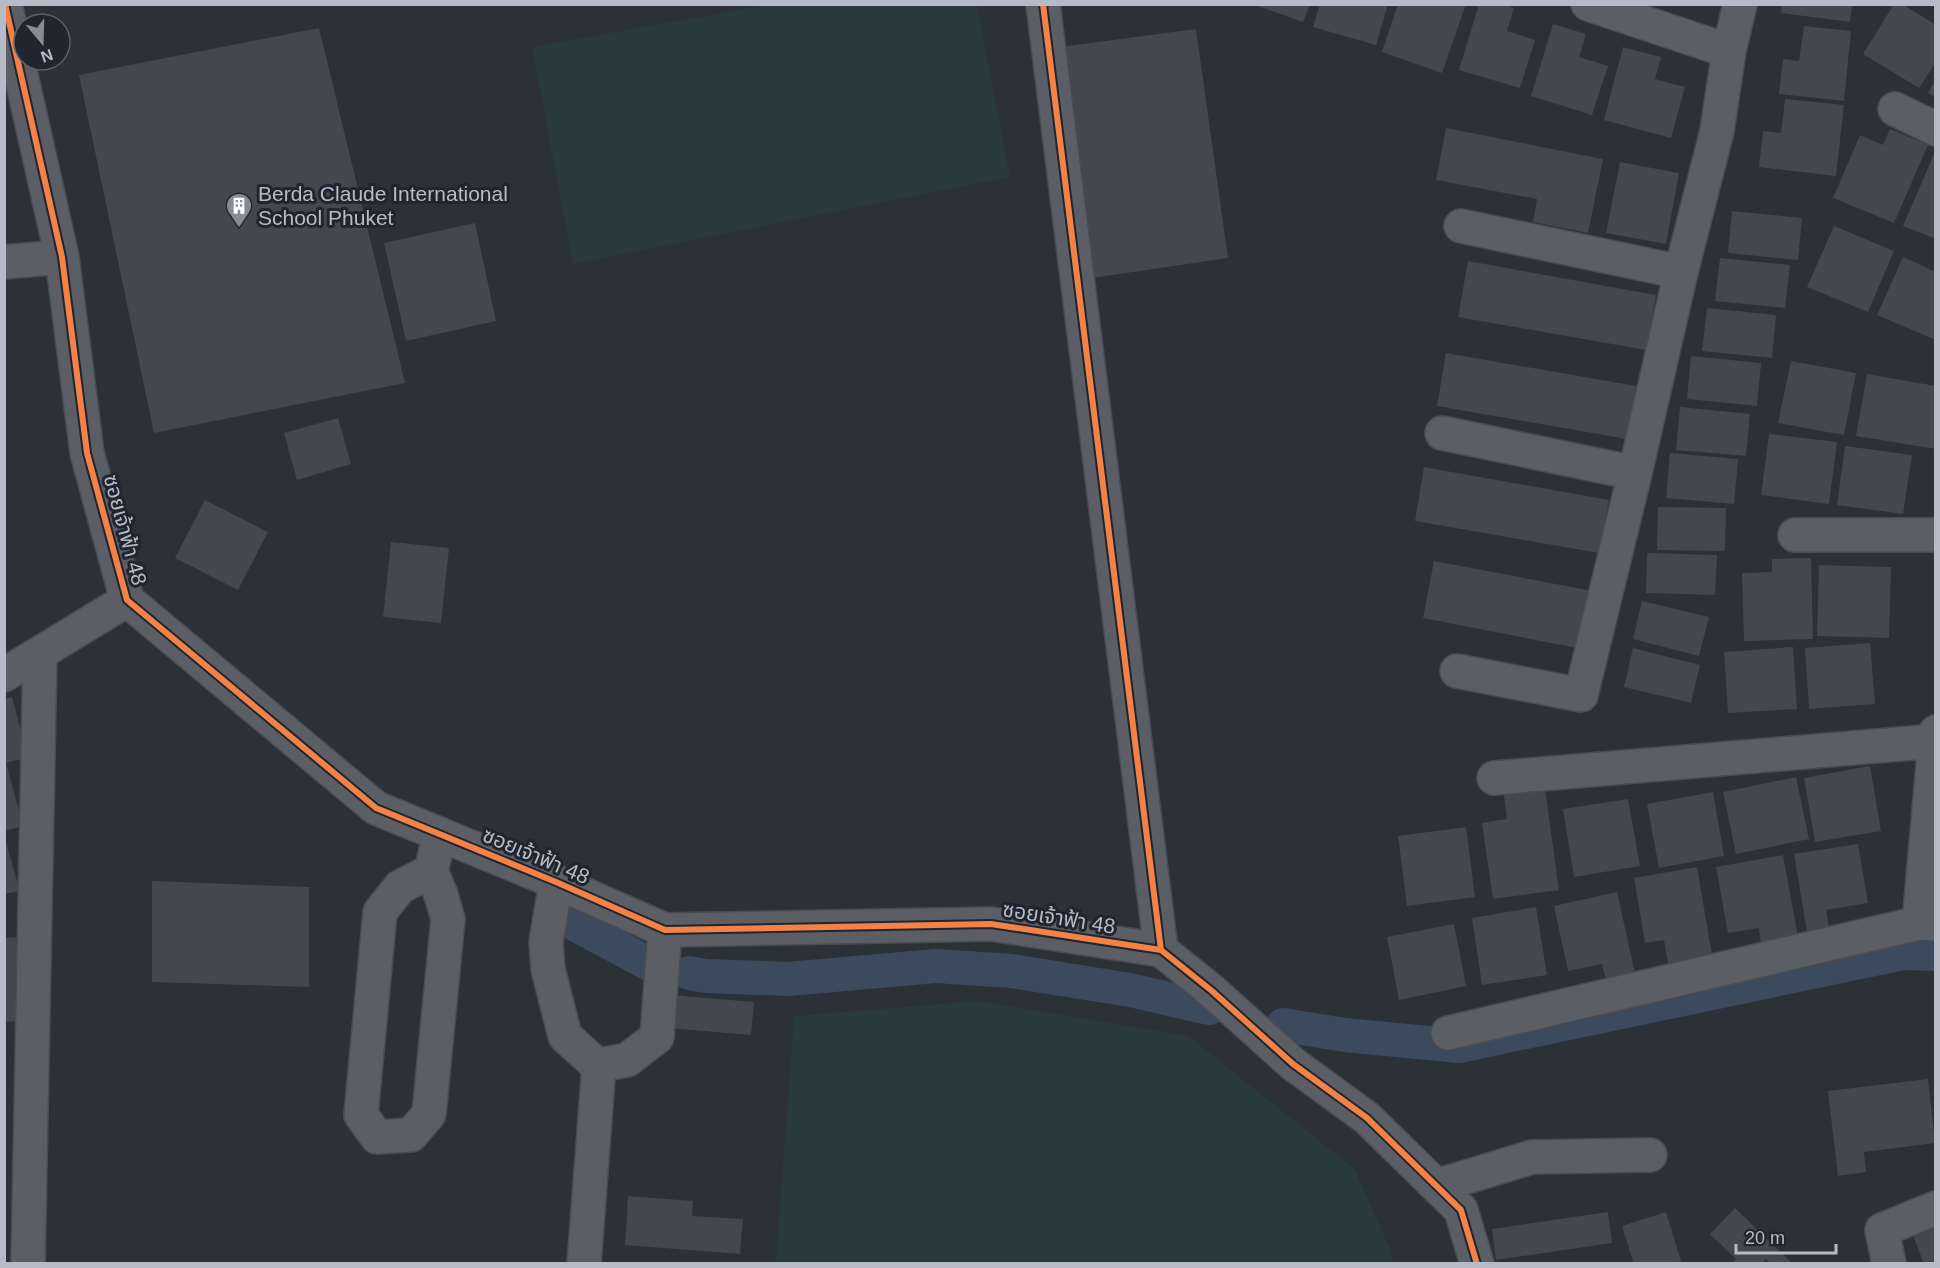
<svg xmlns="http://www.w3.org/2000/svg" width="1940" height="1268" font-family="Helvetica,'Noto Sans Thai',sans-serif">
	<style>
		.green { fill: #293a3c }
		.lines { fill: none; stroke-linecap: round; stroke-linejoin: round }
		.canal { stroke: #3c4a5e; stroke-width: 34 }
		.building { fill: #44474d }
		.minor-casing { stroke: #4a4c51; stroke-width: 36 }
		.minor { stroke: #5b5e64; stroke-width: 33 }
		.cycleway-casing { stroke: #1f2630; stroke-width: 10 }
		.cycleway { stroke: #f48246; stroke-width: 6 }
		.labels { text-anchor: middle; stroke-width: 6; stroke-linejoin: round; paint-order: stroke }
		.poi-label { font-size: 21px; fill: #b6bcc7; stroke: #1f2630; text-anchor: start }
		.street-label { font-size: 21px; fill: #b6bcc7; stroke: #1f2630 }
	</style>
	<rect width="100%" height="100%" fill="#2c3037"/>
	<path class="green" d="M766 5H977L1010 177 573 264 532 47Z
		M978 1001 1189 1036 1354 1168 1389 1246 1394 1263H776L794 1016Z"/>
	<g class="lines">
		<path class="canal" d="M567 920 651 965
			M689 973 706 976 788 979 936 966 1011 971 1130 990 1209 1008
			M1283 1025 1345 1035 1459 1046 1903 953 1936 954"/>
	</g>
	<path class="building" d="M1252 4H1310L1303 22Z
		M1320 4H1388L1376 45 1313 27Z
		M1398 4H1466L1442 73 1382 52Z
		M1479 4H1503L1514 8 1507 31 1535 40 1520 88 1459 70Z
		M1782 4H1852L1850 22 1781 13Z
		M1894 4H1902L1936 25V62L1919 88 1863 54Z
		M1553 24 1586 34 1579 57 1608 66 1592 115 1531 96Z
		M1804 26 1851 31 1844 101 1779 94 1783 59 1799 61Z
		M319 28 405 383 154 433 79 75Z
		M1196 29 1228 258 1092 278 1060 47Z
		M1623 47 1661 57 1655 79 1685 87 1671 138 1604 120Z
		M1936 79V97L1928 93Z
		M1785 99 1844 105 1836 176 1759 167 1763 131 1781 133Z
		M1446 128 1603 159 1588 233 1533 222 1537 199 1436 180Z
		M1890 129 1928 145 1894 223 1833 198 1860 135 1883 145Z
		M1934 154H1936V239L1903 226Z
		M1620 162 1679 173 1666 244 1606 233Z
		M1732 211 1802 218 1798 260 1728 253Z
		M475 223 496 321 406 341 384 243Z
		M1834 226 1894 251 1868 312 1807 287Z
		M1903 257 1936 272V340L1877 315Z
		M1720 258 1790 265 1785 308 1715 301Z
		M1468 261 1656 295 1646 350 1458 317Z
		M1707 308 1776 315 1772 358 1702 351Z
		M1446 353 1636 386 1627 439 1437 406Z
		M1691 356 1761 363 1757 406 1687 399Z
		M1791 361 1856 373 1844 435 1778 423Z
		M1867 374 1936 386V449L1856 436Z
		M1680 407 1750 414 1746 456 1676 450Z
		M338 418 351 464 297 480 284 433Z
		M1769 434 1837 442 1829 504 1761 495Z
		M1845 446 1912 455 1903 514 1837 505Z
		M1670 453 1738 459 1734 504 1666 498Z
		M1424 467 1609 500 1599 553 1415 521Z
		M205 500 268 532 238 590 175 558Z
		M1658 507 1726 508 1725 551 1657 550Z
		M391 542 449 548 441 623 383 617Z
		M1647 553 1717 555 1715 595 1646 593Z
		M1811 558 1813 639 1744 641 1742 573 1772 572V559Z
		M1434 561 1593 591 1582 649 1423 618Z
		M1819 565 1891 567 1889 638 1817 636Z
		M1642 601 1709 617 1699 656 1633 639Z
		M1870 643 1875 704 1809 709 1805 648Z
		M1793 647 1797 709 1728 713 1724 652Z
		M1633 648 1700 665 1691 703 1624 687Z
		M12 697 28 757 6 763 23 826 4 831V699Z
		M1870 766 1881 831 1815 842 1804 778Z
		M1796 777 1809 839 1736 854 1723 792Z
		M1545 789 1559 890 1493 899 1482 823 1507 819 1504 795Z
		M1713 792 1724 856 1659 868 1647 804Z
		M1628 799 1640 866 1574 877 1563 809Z
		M1466 827 1475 897 1407 906 1398 836Z
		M4 835 20 891 4 894Z
		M1858 844 1868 903 1826 910 1830 935 1808 938 1794 854Z
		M1783 855 1798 937 1761 944 1759 928 1728 933 1716 867Z
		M1697 867 1712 955 1668 963 1664 940 1645 943 1634 878Z
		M152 881 309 887V987L152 982Z
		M1617 892 1635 973 1606 980 1602 964 1568 971 1554 906Z
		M1536 907 1547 975 1482 985 1472 918Z
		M1454 924 1466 986 1399 1000 1387 937Z
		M21 937 25 1021 4 1022V938Z
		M671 995 754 1002 751 1035 668 1028Z
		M1928 1079 1935 1143 1864 1152 1866 1172 1838 1176 1828 1091Z
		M628 1196 693 1201 692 1216 743 1219 740 1254 625 1245Z
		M1735 1208 1793 1264H1770L1766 1259 1761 1264H1731L1736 1259 1710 1234Z
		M1608 1212 1612 1243 1496 1260 1492 1229Z
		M1666 1212 1682 1264H1634L1622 1226Z
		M1936 1227V1264H1924L1913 1235Z"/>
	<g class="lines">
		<defs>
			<path id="minor" d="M5 4 62 257 87 453 127 600 376 808 556 882 665 930 991 924 1161 950 1212 991 1293 1064 1367 1118 1461 1210 1477 1264
				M1043 4 1161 950
				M1588 4 1729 51
				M1895 109 1936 129
				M1461 226 1681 272
				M4 262 62 257
				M1442 433 1635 473
				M1795 535H1936
				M1457 671 1581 695 1635 473 1681 272 1717 131 1729 51 1740 4
				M4 675 127 600
				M1494 778 1936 741
				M431 871 400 887 380 912 361 1115 377 1137 411 1135 429 1114 448 919 441 895 431 871 440 834
				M556 882 546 942 548 969 565 1036 599 1067
				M1919 923 1936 732
				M1448 1033 1919 923 1936 924
				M1437 1186 1532 1157 1650 1155
				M28 1264 40 653
				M584 1264 599 1065 627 1060 657 1037 665 930
				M1889 1264 1882 1230 1936 1208"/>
		</defs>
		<use href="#minor" class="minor-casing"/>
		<use href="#minor" class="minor"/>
		<defs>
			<path id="cycleway" d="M5 4 62 257 87 453 127 600 376 808 556 882 665 930 991 924 1161 950 1212 991 1293 1064 1367 1118 1461 1210 1477 1264
				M1043 4 1161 950"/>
		</defs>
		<use href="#cycleway" class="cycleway-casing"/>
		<use href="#cycleway" class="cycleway"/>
	</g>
	<defs>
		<symbol id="building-pin" viewBox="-11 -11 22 30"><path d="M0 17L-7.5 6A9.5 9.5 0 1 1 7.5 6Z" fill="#868b95" stroke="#1f2630"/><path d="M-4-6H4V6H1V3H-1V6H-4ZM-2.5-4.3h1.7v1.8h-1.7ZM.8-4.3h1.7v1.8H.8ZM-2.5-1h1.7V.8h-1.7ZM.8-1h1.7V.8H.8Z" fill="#fff"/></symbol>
	</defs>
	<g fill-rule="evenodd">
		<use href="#building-pin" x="224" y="191" width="30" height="40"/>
	</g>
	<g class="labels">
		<g class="poi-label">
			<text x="258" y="201">Berda Claude International<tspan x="258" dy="24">School Phuket</tspan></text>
		</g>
		<g class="street-label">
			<text transform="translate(125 530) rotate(75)" y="7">ซอยเจ้าฟ้า 48</text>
			<text transform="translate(536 856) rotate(23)" y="7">ซอยเจ้าฟ้า 48</text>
			<text transform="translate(1059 918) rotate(9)" y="7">ซอยเจ้าฟ้า 48</text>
		</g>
	</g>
	<rect width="1940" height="1268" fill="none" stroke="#b6bcc7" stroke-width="12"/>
	<g transform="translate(42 42) rotate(161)"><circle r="28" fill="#1f2630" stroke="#5b626c" stroke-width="1.5"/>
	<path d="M0-4.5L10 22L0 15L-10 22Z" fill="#868b95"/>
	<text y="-9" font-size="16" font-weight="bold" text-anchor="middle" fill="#b6bcc7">N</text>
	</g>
	<path d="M1736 1244v9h100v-9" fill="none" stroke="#b6bcc7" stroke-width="3"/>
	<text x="1745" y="1244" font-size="18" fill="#b6bcc7" stroke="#1f2630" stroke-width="4.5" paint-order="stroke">20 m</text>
</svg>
